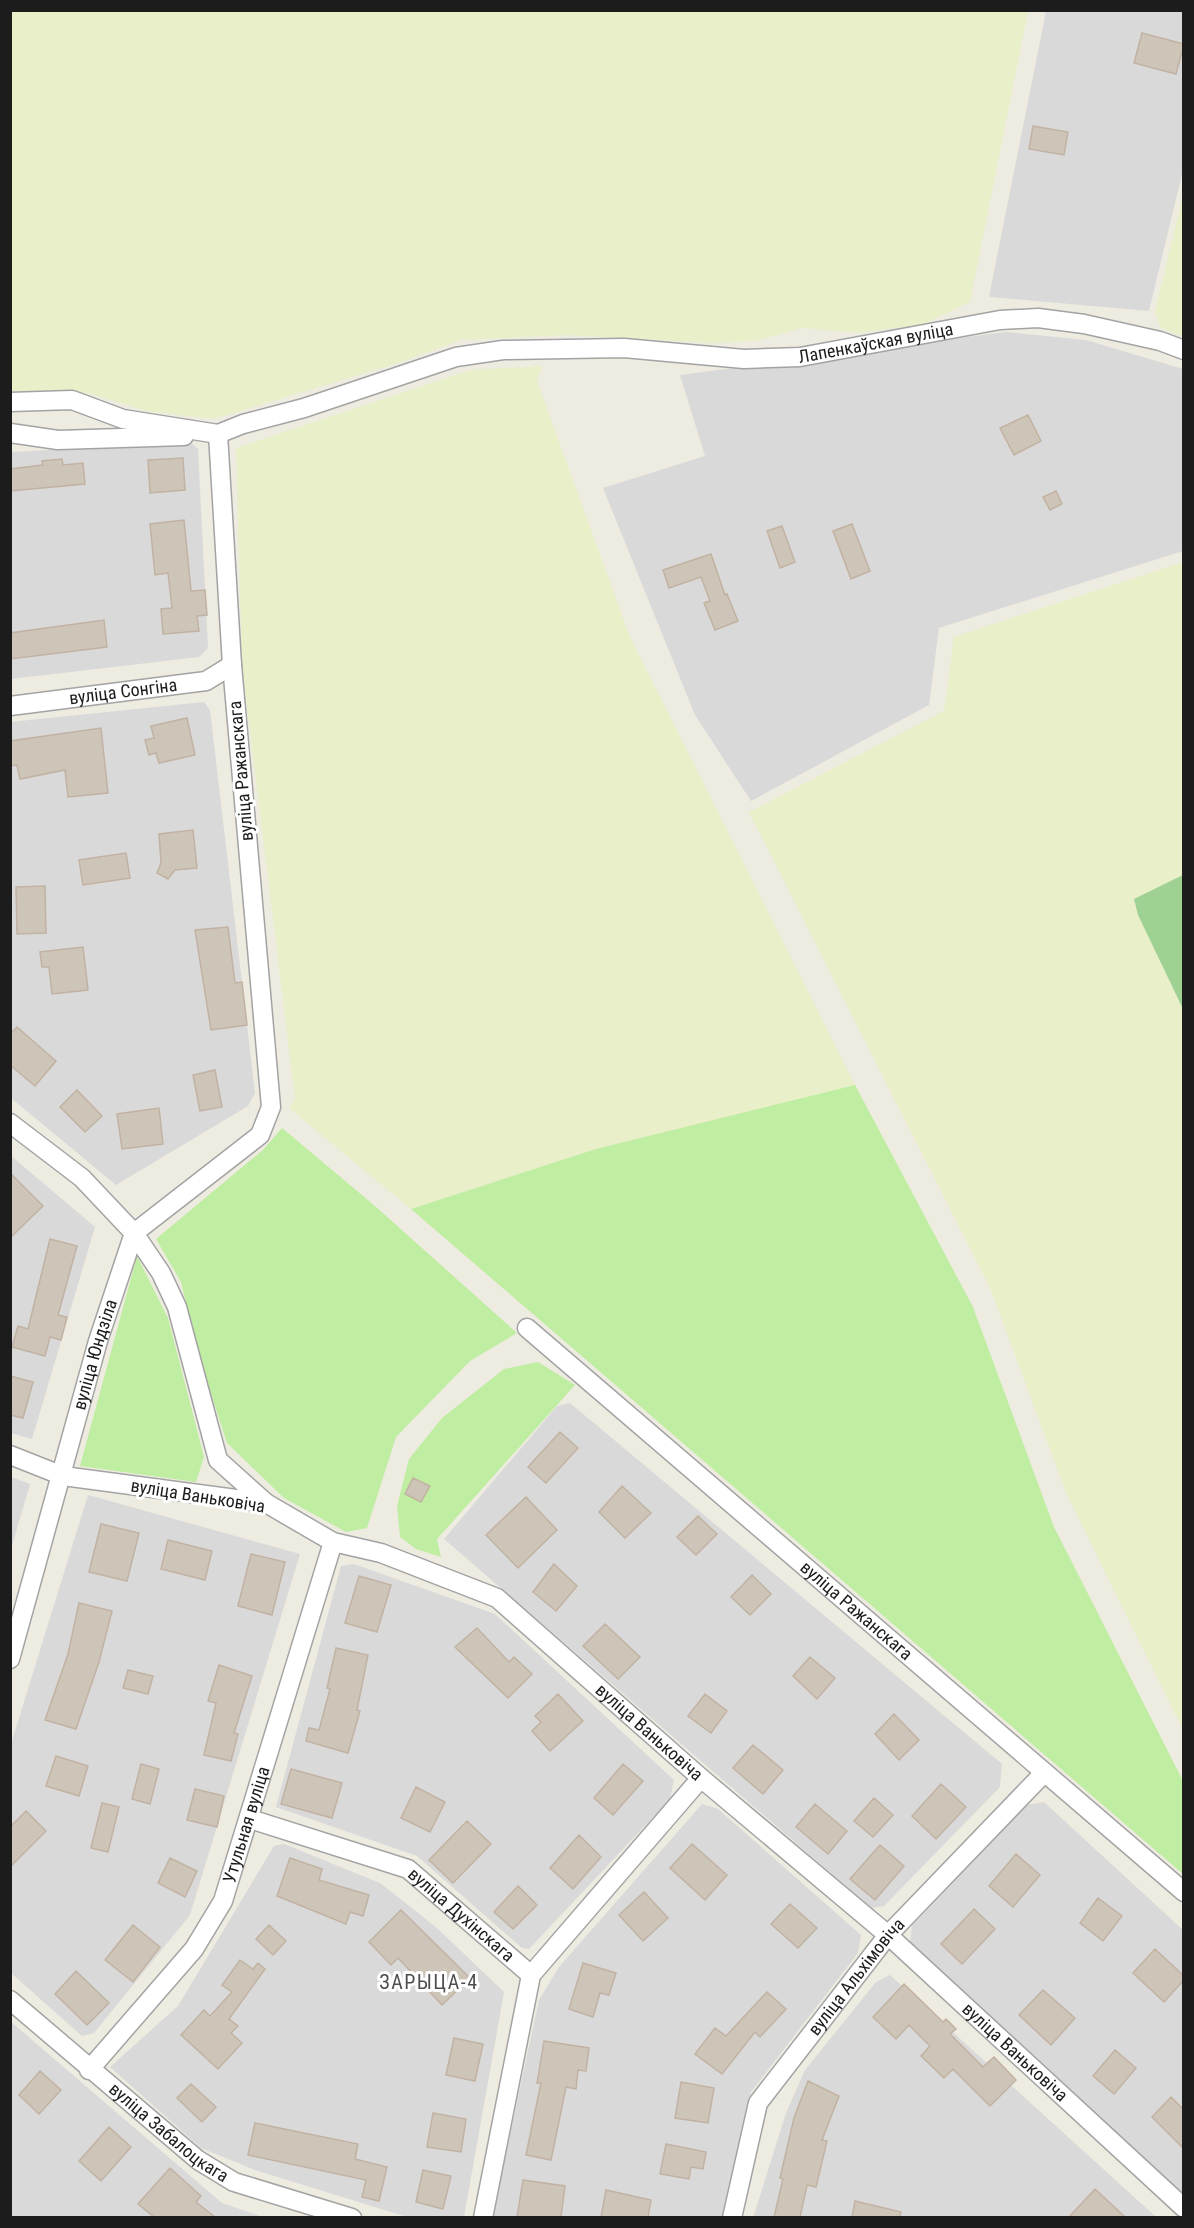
<svg xmlns="http://www.w3.org/2000/svg" width="1194" height="2228" font-family="'Roboto Condensed',sans-serif">
	<style>
		.residential { fill: #dad9d9 }
		.farmland { fill: #e8efc9 }
		.grass { fill: #bfeda1; fill-rule: evenodd }
		.forest { fill: #9ed192 }
		.building { fill: #cec5b9; stroke: #c1b2a2; stroke-width: 1.5 }
		.lines { fill: none; stroke-linecap: round; stroke-linejoin: round }
		.street-casing { stroke: #a3a3a3; stroke-width: 21 }
		.street { stroke: #fff; stroke-width: 18 }
		.labels { text-anchor: middle; stroke-width: 6; stroke-linejoin: round; paint-order: stroke }
		.street-label { font-size: 18px; fill: #1c1c1c; stroke: #fff }
		.neighbourhood-label { font-size: 20px; letter-spacing: 1.5px; fill: #4f4f4f; stroke: #fff }
	</style>
	<rect width="100%" height="100%" fill="#eeebe0"/>
	<path class="residential" d="M1046 11H1183V170L1149 311 989 297Z
		M1005 332 1086 340 1183 369V551L939 628 929 705 751 801 695 715 603 488 705 456 680 375Z
		M190 442 198 449 208 648 199 657 11 679V452Z
		M204 702 210 710 255 1093 248 1106 116 1185 11 1098 10 722Z
		M10 1155 95 1227 32 1439 11 1433Z
		M570 1403 1002 1764 1000 1787 884 1906 871 1908 444 1539 557 1406Z
		M11 1477 30 1484 11 1549 10 1477Z
		M88 1495 300 1554 190 1915 94 2033 82 2036 11 1973V1744Z
		M354 1564 495 1614 674 1780 670 1799 529 1949 522 1948 417 1856 276 1807 341 1566Z
		M1044 1802 1183 1930V2194L910 1942 912 1926 1027 1805Z
		M702 1804 718 1809 861 1935 858 1953 751 2092 722 2217 492 2218 539 2000 559 1967Z
		M284 1844 380 1883 437 1928 504 1992 464 2217H407L255 2170 201 2148 110 2067 178 2006 274 1846Z
		M890 1975 1156 2217 753 2218 786 2113 805 2070 876 1982Z
		M10 2021 222 2203 263 2217H11Z"/>
	<path class="farmland" d="M10 11H1028L970 302 924 324 858 333 803 328 755 341 715 343 568 335 461 340 398 363 214 419 147 411 88 393 11 391Z
		M1183 195V337L1160 327 1155 312Z
		M542 366 537 381 630 637 855 1085 596 1149 411 1209 289 1108 295 1099 242 665 236 448 470 370Z
		M1183 562V875L1134 900 1138 915 1183 1009V1730L1067 1495 990 1288 749 812 944 711 954 637Z"/>
	<path class="grass" d="M855 1085 973 1307 1054 1527 1183 1781V1874L411 1209 596 1149Z
		M282 1128 375 1206 517 1333 470 1361 396 1437 367 1528 346 1532 284 1498 227 1443 199 1357 181 1282 156 1239 263 1150Z
		M137 1256 168 1318 204 1457 196 1482 80 1466Z
		M538 1362 575 1385 437 1539 441 1557 416 1549 400 1537 397 1506 409 1459 442 1418 504 1369ZM413 1478 429 1486 421 1502 405 1493Z"/>
	<path class="forest" d="M1183 875V1009L1138 915 1134 899Z"/>
	<path class="building" d="M1142 33 1184 44 1176 74 1134 63Z
		M1033 126 1068 132 1064 155 1029 149Z
		M1028 415 1041 441 1014 455 1000 428Z
		M183 458 185 490 150 493 148 460Z
		M62 459 63 465 83 463 85 484 10 491V469L43 465 42 461Z
		M1056 491 1062 504 1050 510 1043 497Z
		M184 520 191 591 205 590 207 615 197 616 199 631 163 634 161 609 172 608 168 573 155 575 150 524Z
		M852 524 870 571 851 579 833 531Z
		M782 526 795 562 780 568 767 531Z
		M711 554 725 595 727 594 738 621 715 630 704 603 710 601 701 577 669 588 663 570Z
		M104 620 107 647 10 659V633Z
		M187 718 195 755 159 763 156 753 149 755 145 740 154 738 151 726Z
		M101 728 108 793 68 797 65 770 20 779 17 765 10 766V741Z
		M193 830 197 868 175 870 168 879 157 873 161 863 159 834Z
		M126 853 130 878 83 885 79 860Z
		M45 886 46 933 17 934 16 887Z
		M228 927 235 983 242 982 247 1025 211 1030 195 930Z
		M83 947 88 990 52 994 49 967H42L40 952Z
		M17 1027 56 1061 35 1086 10 1065V1034Z
		M215 1070 222 1107 200 1111 193 1075Z
		M77 1090 102 1116 85 1132 60 1107Z
		M159 1108 163 1144 122 1149 117 1114Z
		M10 1173 43 1206 10 1238Z
		M50 1239 77 1246 58 1315 67 1317 61 1340 50 1337 45 1356 12 1347 18 1326 28 1329Z
		M10 1376 33 1382 23 1418 10 1415Z
		M560 1432 578 1448 546 1483 528 1467Z
		M413 1478 430 1486 421 1502 405 1494Z
		M622 1486 651 1513 625 1538 599 1512Z
		M526 1497 557 1530 518 1568 486 1535Z
		M698 1516 717 1534 696 1555 677 1537Z
		M101 1524 139 1533 127 1581 89 1572Z
		M168 1540 212 1551 205 1580 161 1569Z
		M251 1554 285 1562 272 1615 238 1606Z
		M554 1564 577 1586 556 1611 533 1592Z
		M752 1575 771 1594 750 1615 731 1597Z
		M359 1576 391 1585 377 1632 345 1623Z
		M79 1603 112 1611 99 1662 76 1729 45 1720 68 1654Z
		M605 1624 640 1657 618 1679 583 1646Z
		M477 1628 509 1662 514 1657 532 1674 508 1698 455 1647Z
		M336 1648 368 1655 357 1710 360 1711 348 1753 306 1741 309 1728 319 1730 330 1689 327 1688Z
		M810 1657 835 1678 817 1699 793 1676Z
		M219 1665 252 1676 234 1733 238 1734 231 1761 204 1755 216 1703 208 1701Z
		M128 1670 153 1676 148 1694 123 1688Z
		M558 1694 583 1721 550 1751 532 1731 541 1722 535 1716Z
		M705 1694 727 1711 711 1733 688 1716Z
		M894 1714 919 1740 899 1760 875 1734Z
		M753 1745 783 1770 763 1794 733 1768Z
		M56 1756 88 1766 79 1796 46 1786Z
		M141 1764 159 1769 150 1804 132 1799Z
		M623 1764 643 1781 613 1815 594 1798Z
		M291 1769 342 1783 332 1818 281 1804Z
		M941 1784 966 1807 936 1839 912 1816Z
		M416 1787 445 1802 430 1832 401 1818Z
		M195 1789 224 1796 217 1827 187 1820Z
		M874 1798 893 1815 873 1837 854 1821Z
		M102 1803 119 1807 108 1852 91 1848Z
		M815 1804 847 1831 828 1854 796 1827Z
		M26 1811 46 1831 10 1867V1827Z
		M467 1821 491 1844 453 1883 429 1860Z
		M579 1835 601 1857 573 1889 550 1868Z
		M692 1844 727 1875 705 1900 670 1868Z
		M880 1845 904 1866 875 1900 850 1879Z
		M1016 1854 1040 1875 1013 1907 989 1886Z
		M170 1858 197 1871 185 1897 158 1883Z
		M290 1858 322 1869 319 1880 369 1895 363 1916 350 1912 346 1924 277 1896Z
		M518 1886 537 1905 513 1929 494 1912Z
		M644 1892 668 1918 643 1941 619 1915Z
		M1098 1898 1122 1916 1103 1941 1080 1923Z
		M790 1904 817 1928 798 1948 771 1924Z
		M974 1909 995 1929 962 1964 941 1944Z
		M401 1910 470 1978 442 2005 398 1958 391 1965 369 1942Z
		M133 1925 160 1947 133 1982 105 1960Z
		M269 1925 286 1941 273 1955 256 1939Z
		M1155 1949 1184 1976V1980L1164 2002 1133 1973Z
		M240 1960 253 1969 258 1963 265 1969 229 2019 238 2026 231 2033 242 2043 218 2069 181 2035 204 2010 210 2016 232 1992 222 1985Z
		M583 1963 616 1973 609 1995 600 1993 593 2017 569 2009Z
		M76 1971 109 2003 87 2025 55 1994Z
		M904 1984 943 2022 946 2019 956 2029 950 2034 983 2067 994 2057 1016 2080 990 2106 953 2069 944 2078 921 2056 930 2046 909 2025 896 2039 873 2017Z
		M1043 1990 1075 2018 1051 2045 1019 2015Z
		M767 1992 786 2009 760 2037 755 2032 722 2074 695 2054 715 2028 726 2036Z
		M454 2038 483 2044 475 2081 446 2075Z
		M544 2041 589 2048 586 2071 578 2070 576 2089 566 2087 551 2160 526 2155 541 2083H537Z
		M1115 2050 1136 2068 1114 2094 1093 2076Z
		M40 2071 61 2090 39 2114 19 2095Z
		M808 2081 839 2096 822 2140 827 2141 816 2187 807 2185 800 2217H774L783 2179 780 2178 794 2118Z
		M681 2082 714 2088 708 2123 675 2118Z
		M191 2084 216 2107 202 2122 177 2098Z
		M1171 2097 1184 2110V2149L1152 2117Z
		M433 2113 466 2119 461 2152 427 2147Z
		M255 2123 358 2144 355 2159 387 2167 379 2201 362 2197 366 2180 248 2155Z
		M109 2127 131 2147 101 2181 79 2161Z
		M666 2144 706 2152 703 2169 691 2167 689 2179 660 2174Z
		M170 2168 201 2196 196 2202 215 2217H154L138 2204Z
		M423 2170 451 2176 443 2209 416 2202Z
		M523 2180 565 2186 561 2217H517Z
		M1095 2189 1125 2217H1069Z
		M606 2190 651 2200 648 2217H601Z
		M855 2201 901 2212 900 2217H852Z"/>
	<g class="lines">
		<defs>
			<g id="street">
				<path id="s1" d="M10 402 72 400 123 419 218 434 243 424 304 408 456 357 503 350 624 348 744 359 800 357 1000 320 1038 318 1084 324 1160 341 1184 350"/>
				<path d="M10 433 58 440 184 436"/>
				<path id="s2" d="M10 706 206 681 232 665"/>
				<path d="M10 1123 82 1178 134 1233 161 1273 177 1307 218 1460 266 1503"/>
				<path id="s3" d="M527 1328 1184 1892"/>
				<path id="s4" d="M10 1455 63 1476 266 1503 333 1542 381 1553 497 1598 701 1778 888 1935 1184 2208"/>
				<path id="s5" d="M10 1659 98 1341 134 1233 260 1135 271 1107 232 665 218 434"/>
				<path id="s6" d="M250 1819 408 1869 531 1975"/>
				<path id="s7" d="M10 2000 198 2160 234 2182 352 2218"/>
				<path id="s8" d="M89 2070 194 1949 223 1901 333 1542"/>
				<path d="M483 2218 531 1975 701 1778"/>
				<path id="s9" d="M732 2218 758 2103 888 1935 1044 1773"/>
			</g>
		</defs>
		<use href="#street" class="street-casing"/>
		<use href="#street" class="street"/>
	</g>
	<g class="labels">
		<g class="street-label">
			<text dy="6" stroke="none"><textPath href="#s1" startOffset="885">Лапенкаўская вуліца</textPath></text>
			<text dy="6" stroke="none"><textPath href="#s2" startOffset="114">вуліца Сонгіна</textPath></text>
			<text transform="translate(241 771) rotate(-95)" y="6">вуліца Ражанскага</text>
			<text dy="6" stroke="none"><textPath href="#s5" startOffset="316">вуліца Юндзіла</textPath></text>
			<text transform="translate(198 1496) rotate(9)" y="6">вуліца Ваньковіча</text>
			<text dy="6" stroke="none"><textPath href="#s3" startOffset="434">вуліца Ражанскага</textPath></text>
			<text dy="6" stroke="none"><textPath href="#s4" startOffset="716">вуліца Ваньковіча</textPath></text>
			<text dy="6" stroke="none"><textPath href="#s8" startOffset="296">Утульная вуліца</textPath></text>
			<text dy="6" stroke="none"><textPath href="#s6" startOffset="236">вуліца Духінскага</textPath></text>
			<text dy="6" stroke="none"><textPath href="#s9" startOffset="278">вуліца Альхімовіча</textPath></text>
			<text dy="6" stroke="none"><textPath href="#s4" startOffset="1202">вуліца Ваньковіча</textPath></text>
			<text dy="6" stroke="none"><textPath href="#s7" startOffset="207">вуліца Забалоцкага</textPath></text>
		</g>
		<g class="neighbourhood-label">
			<text x="429" y="1989">ЗАРЫЦА-4</text>
		</g>
	</g>
	<rect width="1194" height="2228" fill="none" stroke="#1c1c1c" stroke-width="24"/>
</svg>
